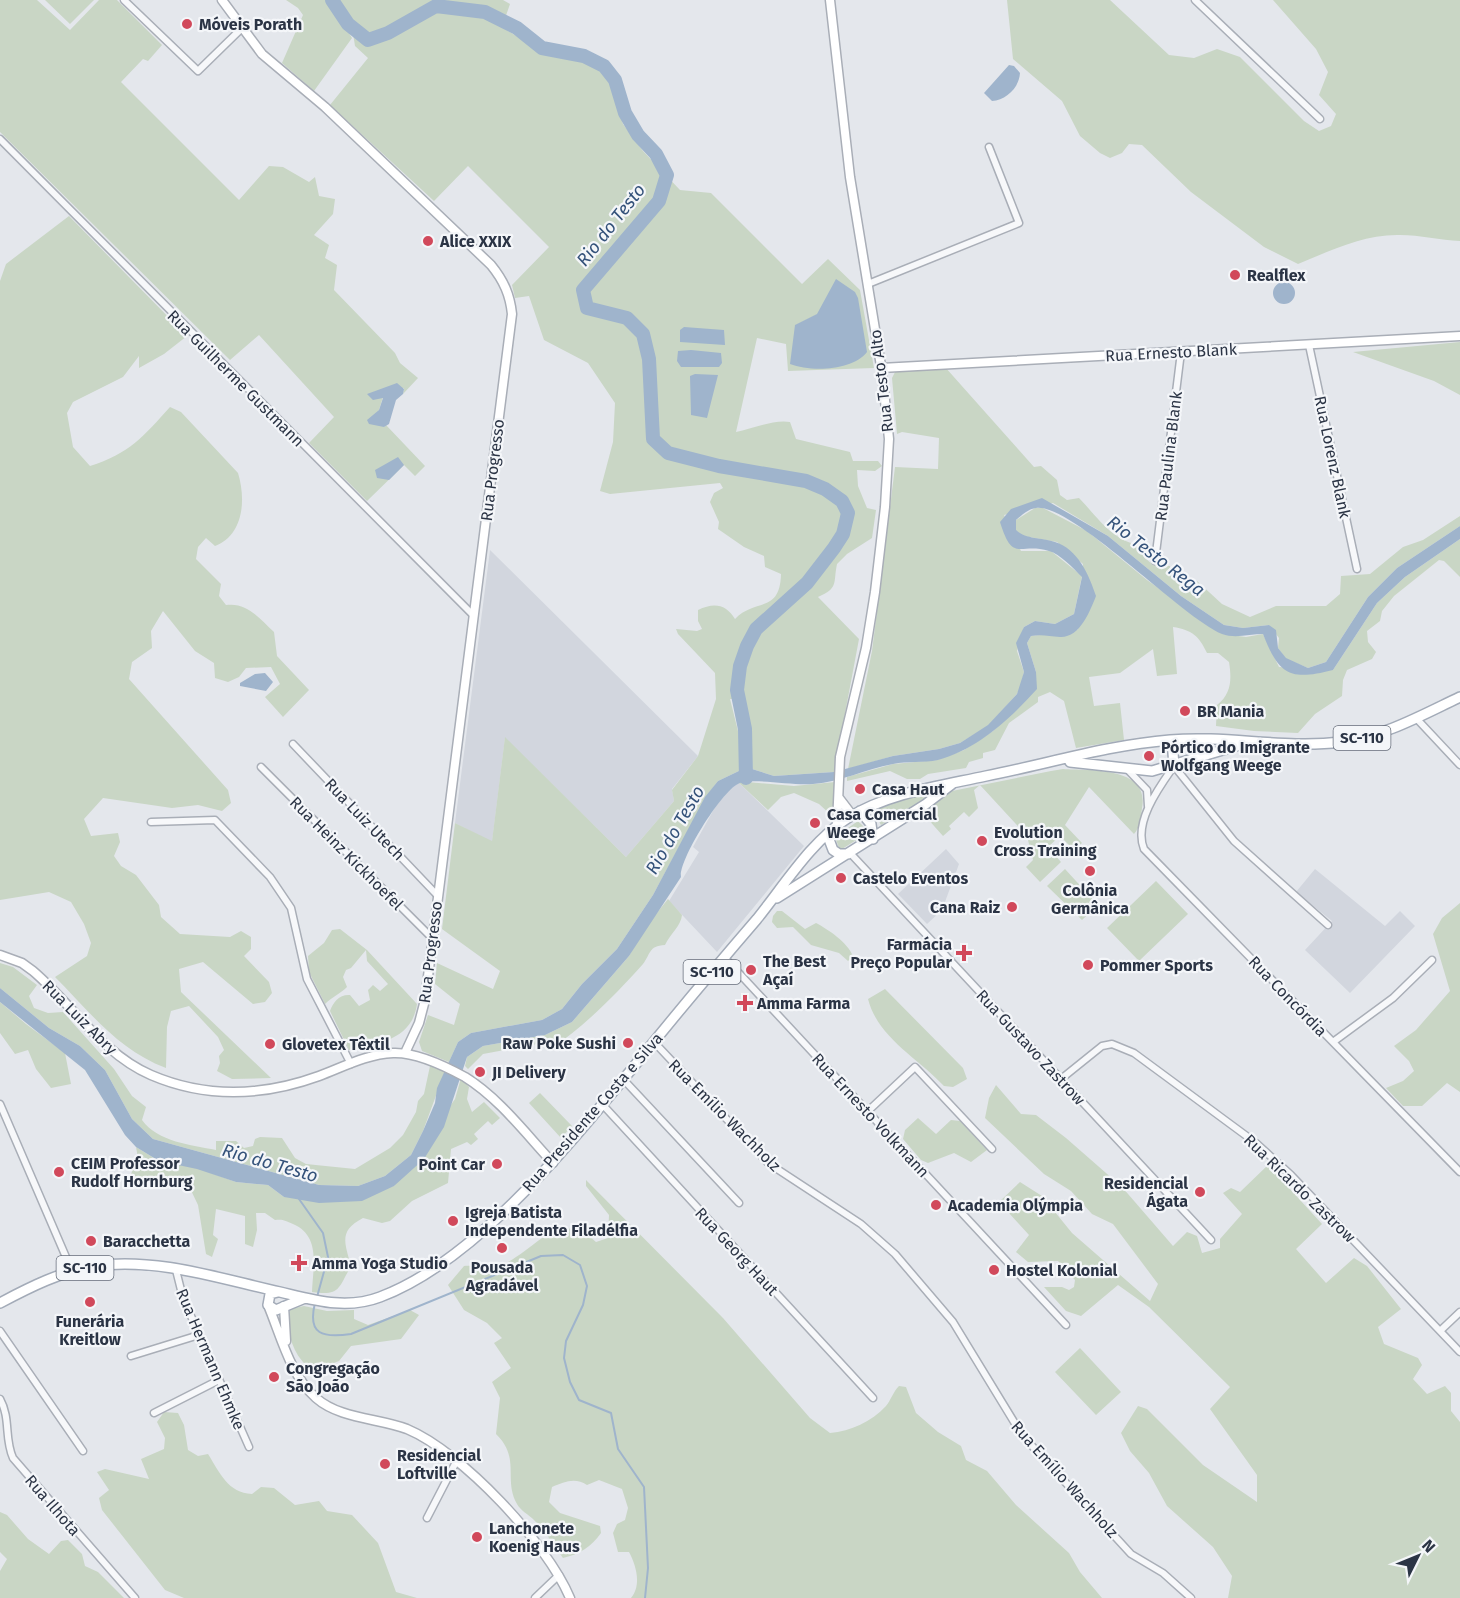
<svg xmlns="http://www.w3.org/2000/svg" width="1460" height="1598" font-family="'Fira Sans',sans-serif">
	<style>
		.built { fill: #d2d6de }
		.green { fill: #c9d6c5 }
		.water { fill: #9fb4cc }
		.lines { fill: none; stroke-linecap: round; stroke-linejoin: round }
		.stream { stroke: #9fb4cc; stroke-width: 2 }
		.river { stroke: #9fb4cc; stroke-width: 14 }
		.street-casing { stroke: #a9aeb7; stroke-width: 9 }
		.secondary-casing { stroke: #a9aeb7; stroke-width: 11 }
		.primary-casing { stroke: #a3abb8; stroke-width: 12 }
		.street { stroke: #f7f8fa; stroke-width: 6 }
		.secondary { stroke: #fff; stroke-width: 8 }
		.primary { stroke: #fff; stroke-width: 9 }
		.poi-dot { fill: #d1495b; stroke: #f4f6f9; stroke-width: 2 }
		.labels { text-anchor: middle; stroke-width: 4.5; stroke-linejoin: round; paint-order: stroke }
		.shield { fill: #f4f6f9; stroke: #676e7b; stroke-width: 1.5 }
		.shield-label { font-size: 15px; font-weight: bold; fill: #2b3445 }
		.poi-label { font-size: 16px; font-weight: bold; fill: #2b3445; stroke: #f4f6f9; text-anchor: start }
		.street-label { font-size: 16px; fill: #2b3445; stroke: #f4f6f9 }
		.water-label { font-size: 18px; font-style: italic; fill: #34527a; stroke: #f4f6f9 }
	</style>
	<rect width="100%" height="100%" fill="#e4e7ec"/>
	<path class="built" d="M490 550 698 756 672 789 674 801 626 857 505 738 492 842 455 823Z
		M739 783 804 846 717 952 669 901 699 852 693 847 714 809 727 791Z
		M946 849 959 864 942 910 927 924 898 894Z
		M1315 869 1385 926 1400 911 1415 926 1350 993 1305 950 1332 921 1296 892Z"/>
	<path class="green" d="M0 0H37L70 30 99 0H117L162 45 148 61 143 59 121 82 239 200 269 166 283 167 309 182 315 177 319 196 335 199 333 214 314 235 329 245 325 258 337 265 334 290 395 353 400 363 418 378 403 394 404 388 377 398 383 397 379 410 374 416 384 427 386 425 425 466 415 476 404 465 367 501 309 443 334 417 259 335 230 360 0 132Z
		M45 0H94L70 24Z
		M286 0H328L352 38 314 91 282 63 303 15 298 8Z
		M339 0H503L510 4 502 27 541 52 581 60 601 71 614 90 623 124 643 151 680 190 711 193 802 284 828 259 860 290 874 368 788 371 786 344 757 338 736 432C752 429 774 419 790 422L796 439 850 452 853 461H878L882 466 875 471 857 470 858 486 867 508 876 510 872 538 847 554 837 564C833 583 839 588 818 597L859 639 834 772 774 776 752 769 751 728 744 699H730L739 735 741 770 718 781 706 797 653 895 617 949 582 984 562 1009 542 1020 471 1033 458 1042 449 1062 422 1051 419 1042 428 1015 454 1025 460 1004 435 984 437 963 493 989 500 971 442 929 455 823 492 841 505 737 626 857 674 801 672 790 698 756 716 699 715 673 678 634 676 629 697 631 702 629 698 621V610C714 602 726 604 735 619 755 598 780 614 781 574L765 567 764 556 744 547 718 529 719 522 710 502 714 493 723 488 720 483 610 494 600 491 613 442 615 403 588 363 544 340 529 296 515 298 512 285 549 247 468 166 434 201 330 105 368 58 355 46 350 15Z
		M1007 0H1110L1169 55 1194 58 1217 49 1240 57 1304 121 1319 131 1331 126 1336 114 1319 95 1328 72 1316 49 1273 0H1460V241C1440 240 1420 235 1400 235 1364 234 1330 251 1298 264L1264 247 1191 192 1142 145 1129 144 1122 153 1110 158 1100 153 1080 136 1062 101 1013 59Z
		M69 216 187 336 164 354 139 368V356L123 377 73 402 67 413 73 447 90 466C129 454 144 436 170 407L181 412 238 473C246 499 244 535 215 546L206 538 198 547 196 559 221 584 219 596 226 605C247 602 259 618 274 632L277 656 309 690 283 717 265 697 280 684 271 667 246 668 239 677 228 682 215 678 214 663 195 651 163 611 151 631 152 648 132 662 129 679 228 790 231 803 222 811 198 805 172 808 103 798 84 819 91 836 118 833 120 842 114 856 121 866 136 875 159 905 161 917 180 934 230 937 241 931 251 937V949L244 956 269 982 272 993 265 1002 253 1004 203 962 179 969 181 992 271 1078 232 1079 217 1071 220 1063 219 1056 224 1050 218 1037 189 1006 171 1011 167 1027 166 1068C118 1050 90 1012 55 977L87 956 91 943 84 924 71 902 49 892 0 900V281L6 264Z
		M1460 342V395L1434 381 1353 352Z
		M945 367 1034 467 1041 466 1057 480 1060 495 1067 500 1079 498C1102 522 1113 543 1149 547L1144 557 1153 565 1170 566 1171 572 1185 576 1189 584 1197 581 1222 604 1250 617 1276 606H1326L1340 594 1341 576 1370 574 1403 547 1423 540 1460 516V526L1397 568 1368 597 1326 662 1308 668 1286 659 1278 648 1279 638 1269 625 1243 628 1224 625 1181 596 1108 536 1053 503 1004 515 1021 551H1051L1082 576 1074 614 1055 624 1035 621 1024 627 1017 651 1024 672 1021 685 1017 694 988 726 960 743 939 749 893 756 848 769 872 651 895 467 938 469 939 438 902 432 897 434 892 378 896 370Z
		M1035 508H1043L1087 531 1147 580 1223 634 1246 637 1263 634 1279 667 1333 670 1377 603 1405 577 1460 539V577L1444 561 1439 560 1394 596 1382 611 1380 621 1367 631 1368 642 1376 652 1372 659 1347 670 1343 680 1342 696 1315 714 1298 733 1254 731 1216 726 1217 705C1231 694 1232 680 1229 662L1218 653H1207C1199 636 1192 630 1173 627L1177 674 1157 676 1153 649 1120 673 1089 677 1094 706 1120 703 1124 740 1076 748 1064 701 1050 692 1038 697V702L1009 723 995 750 983 753V758L969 762 966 768 928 774 920 779H907L890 771 847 781V777L893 764 937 760 964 750 993 731 1011 714 1036 672 1027 643 1031 636C1053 632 1057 641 1078 629L1083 564 1057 542 1023 536 1015 530 1016 520Z
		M1063 769C1090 771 1150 766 1142 808 1141 816 1140 828 1134 834L1089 787 1065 825 1082 843 1074 850 1060 836 1048 847 1061 862 1040 882 1026 867 1033 860 1027 836 980 785 974 790 978 808 969 817 964 812 949 826 951 829 943 836 926 817 928 809 952 791 1051 771Z
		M747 782 794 786 835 782 834 809 831 815 819 804 794 793 781 797 768 810 739 783Z
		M924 792 927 799 881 825 873 811Z
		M858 821 866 829V834L842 849 839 848 835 837Z
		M1065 869 1098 905 1082 920 1047 886Z
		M1156 881 1188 914 1139 961 1107 928Z
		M668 899 682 915C681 926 670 934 665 945 648 946 651 954 643 964 617 993 585 1026 552 1048L537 1044 483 1054 468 1069 465 1066 467 1057 483 1046 545 1035 572 1022 629 956 644 929Z
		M1460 903V1092L1447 1083 1422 1106H1403L1386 1088 1403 1081 1414 1071 1409 1061 1394 1046 1416 1030 1450 991 1433 934 1442 918Z
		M777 911H782L805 929 816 923C829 930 847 942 853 956L848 961 839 953 811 945 793 927 777 928 772 922 773 916Z
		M340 929 367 950 417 1004C412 1040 379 1043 349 1050L330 1011C333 1002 340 994 350 995L359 1006 370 1000 368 990 373 985 380 991 388 984 367 961 366 950 351 968 346 970 343 977 347 987C341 993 332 997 325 1004L309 972 308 956 324 943 332 930Z
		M0 963 13 967 37 985 29 996 34 1008 48 1013 63 1012 114 1069 132 1096 146 1107 142 1120C158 1142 191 1145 216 1150V1141H236L244 1148 253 1146 255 1139 260 1137 282 1138 295 1158 306 1164 355 1169 390 1148 403 1135 416 1112 418 1101 424 1094 430 1066 445 1071 423 1131 411 1155 385 1176 358 1186 319 1185 153 1139 132 1119 105 1070 80 1046 49 1028 0 988Z
		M885 989 963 1068 967 1079 953 1087 944 1086C918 1058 878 1038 868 999Z
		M0 1002 26 1024 65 1053 71 1084 51 1088 36 1069 28 1050 15 1054 0 1033Z
		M461 1078 469 1087 467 1099 472 1112 484 1102 500 1118 492 1125 488 1121 474 1134 478 1139 471 1145 467 1142 451 1149 448 1183 412 1201 390 1221 382 1223 363 1218C338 1231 345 1243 351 1266 338 1289 340 1296 312 1292 313 1266 321 1236 293 1224 285 1221 284 1219 275 1220L265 1213H256L257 1230 253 1247 245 1244V1216L216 1209 213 1235 218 1239 212 1257 206 1254 198 1205 187 1182 158 1174 151 1187 143 1179H134L131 1174 138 1158 136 1147 159 1161 197 1168 236 1182 268 1185 284 1197 394 1186 455 1099Z
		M996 1085 1021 1114 1036 1115 1066 1138 1122 1187 1173 1246 1187 1232 1197 1236 1202 1253 1220 1248V1239L1242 1214 1223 1193 1231 1188 1240 1192 1268 1165 1322 1224 1296 1249 1326 1283 1354 1258 1367 1266 1401 1309 1378 1327 1384 1344 1418 1358 1422 1365 1413 1379 1427 1394 1445 1386 1451 1393V1411L1460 1422V1598H1228L1232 1576 1213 1547 1167 1506 1149 1473 1130 1451 1121 1433 1138 1406 1147 1409 1203 1465 1257 1502V1475L1210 1409 1230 1387 1149 1307 1118 1285 1081 1316 1066 1311 1044 1287H1062L1069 1290 1074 1287 1075 1280 1058 1261 1028 1262 1016 1252 1029 1235 999 1202 1020 1182 1042 1196 1072 1233 1150 1301 1158 1284 1113 1224 1092 1214 1071 1191 1044 1174 985 1118 989 1098Z
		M540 1093 572 1126 561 1138 529 1103Z
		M918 1118 936 1134 951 1120 960 1121 987 1150 971 1162 954 1153 928 1163 921 1160 903 1139 905 1130Z
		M586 1180 723 1318 810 1418 830 1433C851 1431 871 1422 886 1406 891 1400 893 1392 899 1386L906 1387 916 1413 938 1432 961 1446 966 1460 987 1471 1016 1505 1069 1553 1080 1572 1102 1598H631C642 1585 636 1565 629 1552H618L613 1533 617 1524 625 1520 628 1508 622 1489 599 1480 587 1485C575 1477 564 1482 552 1487L549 1502 560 1513 600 1526 601 1533C591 1547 580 1554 563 1558 554 1545 545 1531 534 1520 529 1515 520 1510 517 1504 503 1479 521 1458 496 1434L500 1398 492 1382 511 1368 494 1343 502 1338 487 1323 464 1310 448 1285 464 1266C475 1265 492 1269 502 1265 537 1250 557 1207 596 1242L608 1238 609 1215 586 1186Z
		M304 1306 327 1311 354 1310V1319L368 1325 410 1310 419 1315 401 1339 351 1346 339 1361 313 1371C293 1357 285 1332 290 1309Z
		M1080 1348 1121 1392 1096 1415 1055 1372Z
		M164 1412 178 1413 184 1425 188 1450 198 1456 208 1454C220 1473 228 1493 252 1494L261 1487 274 1488 295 1505 319 1501 327 1511 352 1515 378 1543 396 1592 417 1598H184L165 1590 102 1510 99 1498 109 1490 97 1472 105 1469 149 1479 141 1459 164 1449 165 1438 157 1422Z
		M0 1512 7 1515 28 1539 49 1554 61 1541 68 1540 82 1554 85 1566 98 1572 124 1598H0V1571L7 1559 0 1552Z"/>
	<path class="water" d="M1009 65 1014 66 1020 73C1019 88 1006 100 992 101L984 93Z
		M836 279 855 292 858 298 867 352C852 371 811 372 790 364L795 325 817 314Z
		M1273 293a11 11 0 1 1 22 0a11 11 0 1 1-22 0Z
		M684 327 724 330 725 345 680 342V330Z
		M691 350 721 353 722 363 719 367H681L677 361 678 351Z
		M695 374 718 375 707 418 691 415 690 376Z
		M397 383 404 389 403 394 396 400 389 424 384 427 369 424 367 420 379 410 383 398 373 400 367 394Z
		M398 457 404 465 389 480 377 478 375 470Z
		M1042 498 1108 536 1181 596 1224 625 1243 628 1269 625 1276 630 1278 648 1286 658 1308 668 1326 662 1368 597 1397 568 1460 526V539L1405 577 1377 603 1333 670C1290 681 1279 675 1263 634 1250 634 1235 639 1222 634 1180 616 1072 503 1036 508 1028 509 1022 515 1016 520V530C1027 540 1041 537 1055 542 1078 549 1089 575 1096 596 1090 611 1080 638 1060 637 1049 636 1041 634 1031 636L1027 643 1036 672 1037 689C1010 719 978 749 938 760 924 763 907 761 893 764 865 769 841 782 813 784 794 786 755 778 740 783 723 788 678 861 681 877L629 956 572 1022 545 1035 483 1046 467 1057 444 1127 424 1159 394 1186 362 1201 319 1203 284 1197 268 1185 236 1182 197 1169 159 1161 136 1147 125 1135 85 1070 0 1002V988L49 1028 80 1046 105 1070 132 1119 153 1139 319 1185 358 1186 385 1176 411 1155 423 1131 435 1103 437 1088 458 1042 471 1033 542 1020 562 1009 582 984 617 949 653 895 705 797 718 781 741 770 752 769 774 776 834 772 893 756 939 749 960 743 988 725 1017 694 1024 672 1016 643 1024 627 1035 621 1055 624 1074 614 1082 577C1073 568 1060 554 1049 551 1019 542 1013 564 1000 522L1011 509Z
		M265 673 273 682 266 691 240 686V683L255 674Z"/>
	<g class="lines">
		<path class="stream" d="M299 1199 323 1233 328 1257 317 1297
			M315 1303C307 1335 323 1338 351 1334L541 1256 563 1255 580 1265 587 1286 583 1305 566 1341 564 1358 570 1382 579 1400 611 1413 618 1449 644 1487 648 1568 645 1598"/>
		<path class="river" d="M332 0 348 24 368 40 388 33 436 6 485 12 517 28 542 48 584 56 604 66 615 80 625 113 638 135 656 154 667 175 659 201 583 290 587 308 627 318 643 334 649 359 653 439 668 453 719 466 806 481 825 489 842 501 848 513 843 534 834 548 807 583 756 629 747 646 740 666 737 690 745 729 746 778"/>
		<defs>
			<path id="street" d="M124 0 198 71 241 29
				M1195 0 1320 119
				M0 139 474 616
				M868 284 1019 223 989 147
				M1309 345 1357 569
				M1155 561 1181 352
				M1416 718 1460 765
				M293 744 437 895
				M261 767 432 938
				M1127 769 1147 790 1148 806
				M151 822 215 820 270 877 291 908 307 979 351 1064
				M851 854 1211 1240
				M1328 925 1234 841 1174 766C1160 786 1133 822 1144 849L1460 1172
				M724 957 1066 1325
				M654 1042 768 1163 861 1224 895 1254 953 1322 1022 1435 1131 1554 1163 1573 1191 1598
				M1333 1042 1393 998 1432 960
				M623 1079 739 1203
				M1061 1079 1102 1046 1112 1044 1134 1053 1256 1143 1291 1175 1460 1352
				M0 1104 72 1271
				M602 1104 873 1398
				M868 1111 915 1067 992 1149
				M176 1270 183 1298 249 1447
				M0 1331 83 1451
				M1440 1331 1460 1312
				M131 1356 199 1335
				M0 1399C11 1419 4 1438 13 1458L135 1598
				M154 1413 219 1380
				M427 1518 456 1462
				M535 1598 559 1575"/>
			<path id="secondary" d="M222 0 262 54 325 107 491 265C504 281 510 295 512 314L425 1000 419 1023 405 1053
				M830 0 850 177 882 372 889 439 885 507 875 592 866 648 840 757 837 825
				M881 368 1460 336
				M839 798 852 815
				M0 955 22 963 33 971C73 1005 102 1054 151 1075 207 1099 264 1096 319 1076 343 1067 367 1054 393 1053 416 1052 445 1066 465 1077 499 1098 526 1134 553 1163
				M268 1305C281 1336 290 1375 316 1398 340 1419 378 1418 407 1429 462 1452 547 1543 570 1598
				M284 1306 286 1341"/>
			<path id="primary" d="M1172 740 1174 766
				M1070 762 1152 771 1243 744
				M860 811 871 824 873 839
				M827 834 833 850 839 854H848
				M777 898 926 804 952 784
				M278 1292 270 1294 268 1305 276 1310 305 1298
				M0 1303C30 1287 62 1271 95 1266 156 1257 221 1279 280 1292 314 1300 346 1310 380 1297 474 1262 568 1146 631 1070 672 1019 714 969 757 919 783 887 812 840 848 818 888 793 940 786 986 776 1047 764 1108 745 1170 740 1227 735 1284 749 1341 742 1383 737 1422 715 1460 697"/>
		</defs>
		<use href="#street" class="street-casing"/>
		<use href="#secondary" class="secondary-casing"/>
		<use href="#primary" class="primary-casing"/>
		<use href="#street" class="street"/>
		<use href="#secondary" class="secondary"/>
		<use href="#primary" class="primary"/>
	</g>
	<g class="poi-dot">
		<circle cx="187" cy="24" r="6"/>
		<circle cx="428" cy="241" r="6"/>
		<circle cx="1235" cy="275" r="6"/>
		<circle cx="1185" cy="711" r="6"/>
		<circle cx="1149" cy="756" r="6"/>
		<circle cx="860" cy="789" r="6"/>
		<circle cx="815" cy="823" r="6"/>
		<circle cx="982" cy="841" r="6"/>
		<circle cx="1090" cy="871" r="6"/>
		<circle cx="841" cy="878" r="6"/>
		<circle cx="1012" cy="907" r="6"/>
		<path d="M961 944h6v6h6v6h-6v6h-6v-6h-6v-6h6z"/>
		<circle cx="1088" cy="965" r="6"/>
		<circle cx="751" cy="970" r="6"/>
		<path d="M742 994h6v6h6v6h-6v6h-6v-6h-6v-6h6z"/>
		<circle cx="628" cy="1043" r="6"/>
		<circle cx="270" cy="1044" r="6"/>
		<circle cx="480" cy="1072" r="6"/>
		<circle cx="497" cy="1164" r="6"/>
		<circle cx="59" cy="1172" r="6"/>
		<circle cx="1200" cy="1192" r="6"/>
		<circle cx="936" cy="1205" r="6"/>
		<circle cx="453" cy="1221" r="6"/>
		<circle cx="91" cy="1241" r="6"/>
		<circle cx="502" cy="1248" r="6"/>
		<path d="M296 1254h6v6h6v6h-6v6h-6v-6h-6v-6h6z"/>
		<circle cx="994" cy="1270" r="6"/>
		<circle cx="90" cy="1302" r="6"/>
		<circle cx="274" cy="1377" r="6"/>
		<circle cx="385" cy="1464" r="6"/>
		<circle cx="477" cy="1537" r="6"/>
	</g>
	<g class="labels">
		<g class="shield">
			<rect x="1333.5" y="726" width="57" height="24" rx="4.5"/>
			<rect x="683.5" y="960" width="57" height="24" rx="4.5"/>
			<rect x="56.5" y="1256" width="57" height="24" rx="4.5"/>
		</g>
		<g class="shield-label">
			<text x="1362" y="743">SC-110</text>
			<text x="712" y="977">SC-110</text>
			<text x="85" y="1273">SC-110</text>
		</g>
		<g class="poi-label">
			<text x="199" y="30">Móveis Porath</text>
			<text x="440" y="247">Alice XXIX</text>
			<text x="1247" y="281">Realflex</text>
			<text x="1197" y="717">BR Mania</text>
			<text x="1161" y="753">Pórtico do Imigrante<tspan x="1161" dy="18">Wolfgang Weege</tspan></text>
			<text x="872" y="795">Casa Haut</text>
			<text x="827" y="820">Casa Comercial<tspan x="827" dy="18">Weege</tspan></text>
			<text x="994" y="838">Evolution<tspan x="994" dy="18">Cross Training</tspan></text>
			<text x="853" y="884">Castelo Eventos</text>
			<text x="1090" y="896" text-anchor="middle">Colônia<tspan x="1090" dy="18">Germânica</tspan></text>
			<text x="1000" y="913" text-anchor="end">Cana Raiz</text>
			<text x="952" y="950" text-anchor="end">Farmácia<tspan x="952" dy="18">Preço Popular</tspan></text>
			<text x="763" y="967">The Best<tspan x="763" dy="18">Açaí</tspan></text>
			<text x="1100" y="971">Pommer Sports</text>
			<text x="757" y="1009">Amma Farma</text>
			<text x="616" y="1049" text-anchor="end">Raw Poke Sushi</text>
			<text x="282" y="1050">Glovetex Têxtil</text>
			<text x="492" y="1078">JI Delivery</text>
			<text x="71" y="1169">CEIM Professor<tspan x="71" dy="18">Rudolf Hornburg</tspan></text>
			<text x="485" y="1170" text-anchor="end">Point Car</text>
			<text x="1188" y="1189" text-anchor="end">Residencial<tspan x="1188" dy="18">Ágata</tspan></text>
			<text x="948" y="1211">Academia Olýmpia</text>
			<text x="465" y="1218">Igreja Batista<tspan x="465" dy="18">Independente Filadélfia</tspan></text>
			<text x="103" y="1247">Baracchetta</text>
			<text x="312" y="1269">Amma Yoga Studio</text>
			<text x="502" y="1273" text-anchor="middle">Pousada<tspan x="502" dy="18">Agradável</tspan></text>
			<text x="1006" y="1276">Hostel Kolonial</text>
			<text x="90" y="1327" text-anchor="middle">Funerária<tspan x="90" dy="18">Kreitlow</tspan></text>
			<text x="286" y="1374">Congregação<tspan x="286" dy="18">São João</tspan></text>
			<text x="397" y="1461">Residencial<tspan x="397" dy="18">Loftville</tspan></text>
			<text x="489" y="1534">Lanchonete<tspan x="489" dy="18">Koenig Haus</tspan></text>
		</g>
		<g class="street-label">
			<text transform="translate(1171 352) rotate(-3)" y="6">Rua Ernesto Blank</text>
			<text transform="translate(236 378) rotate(45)" y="6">Rua Guilherme Gustmann</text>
			<text transform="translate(881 381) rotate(-97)" y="6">Rua Testo Alto</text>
			<text transform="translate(1168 456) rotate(-83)" y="6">Rua Paulina Blank</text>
			<text transform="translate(1333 457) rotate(78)" y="6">Rua Lorenz Blank</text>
			<text transform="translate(492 470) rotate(-83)" y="6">Rua Progresso</text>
			<text transform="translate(365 819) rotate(46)" y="6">Rua Luiz Utech</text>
			<text transform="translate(347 853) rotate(45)" y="6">Rua Heinz Kickhoefel</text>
			<text transform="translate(430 952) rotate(-83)" y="6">Rua Progresso</text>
			<text transform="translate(1288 996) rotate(46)" y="6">Rua Concórdia</text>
			<text transform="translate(80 1017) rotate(45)" y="6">Rua Luiz Abry</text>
			<text transform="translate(1031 1047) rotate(47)" y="6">Rua Gustavo Zastrow</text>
			<text transform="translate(592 1112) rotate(-49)" y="6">Rua Presidente Costa e Silva</text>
			<text transform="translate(725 1115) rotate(45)" y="6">Rua Emílio Wachholz</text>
			<text transform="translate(871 1115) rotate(47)" y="6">Rua Ernesto Volkmann</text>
			<text transform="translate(1300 1188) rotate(44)" y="6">Rua Ricardo Zastrow</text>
			<text transform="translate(737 1251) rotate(47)" y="6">Rua Georg Haut</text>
			<text transform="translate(211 1359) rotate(67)" y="6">Rua Hermann Ehmke</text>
			<text transform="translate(1065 1479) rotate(48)" y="6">Rua Emílio Wachholz</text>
			<text transform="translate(53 1505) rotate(49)" y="6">Rua Ilhota</text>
		</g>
		<g class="water-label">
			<text transform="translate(611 225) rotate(-52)" y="6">Rio do Testo</text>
			<text transform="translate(1156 556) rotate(38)" y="6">Rio Testo Rega</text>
			<text transform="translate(675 830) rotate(-60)" y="6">Rio do Testo</text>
			<text transform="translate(270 1163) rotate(16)" y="6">Rio do Testo</text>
		</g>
	</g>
	<g transform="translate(1418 1556) rotate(47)" stroke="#f4f6f9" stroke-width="4.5" paint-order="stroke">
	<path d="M0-4.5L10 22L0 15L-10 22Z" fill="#2b3445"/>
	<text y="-9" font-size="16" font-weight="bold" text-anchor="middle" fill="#2b3445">N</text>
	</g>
</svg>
